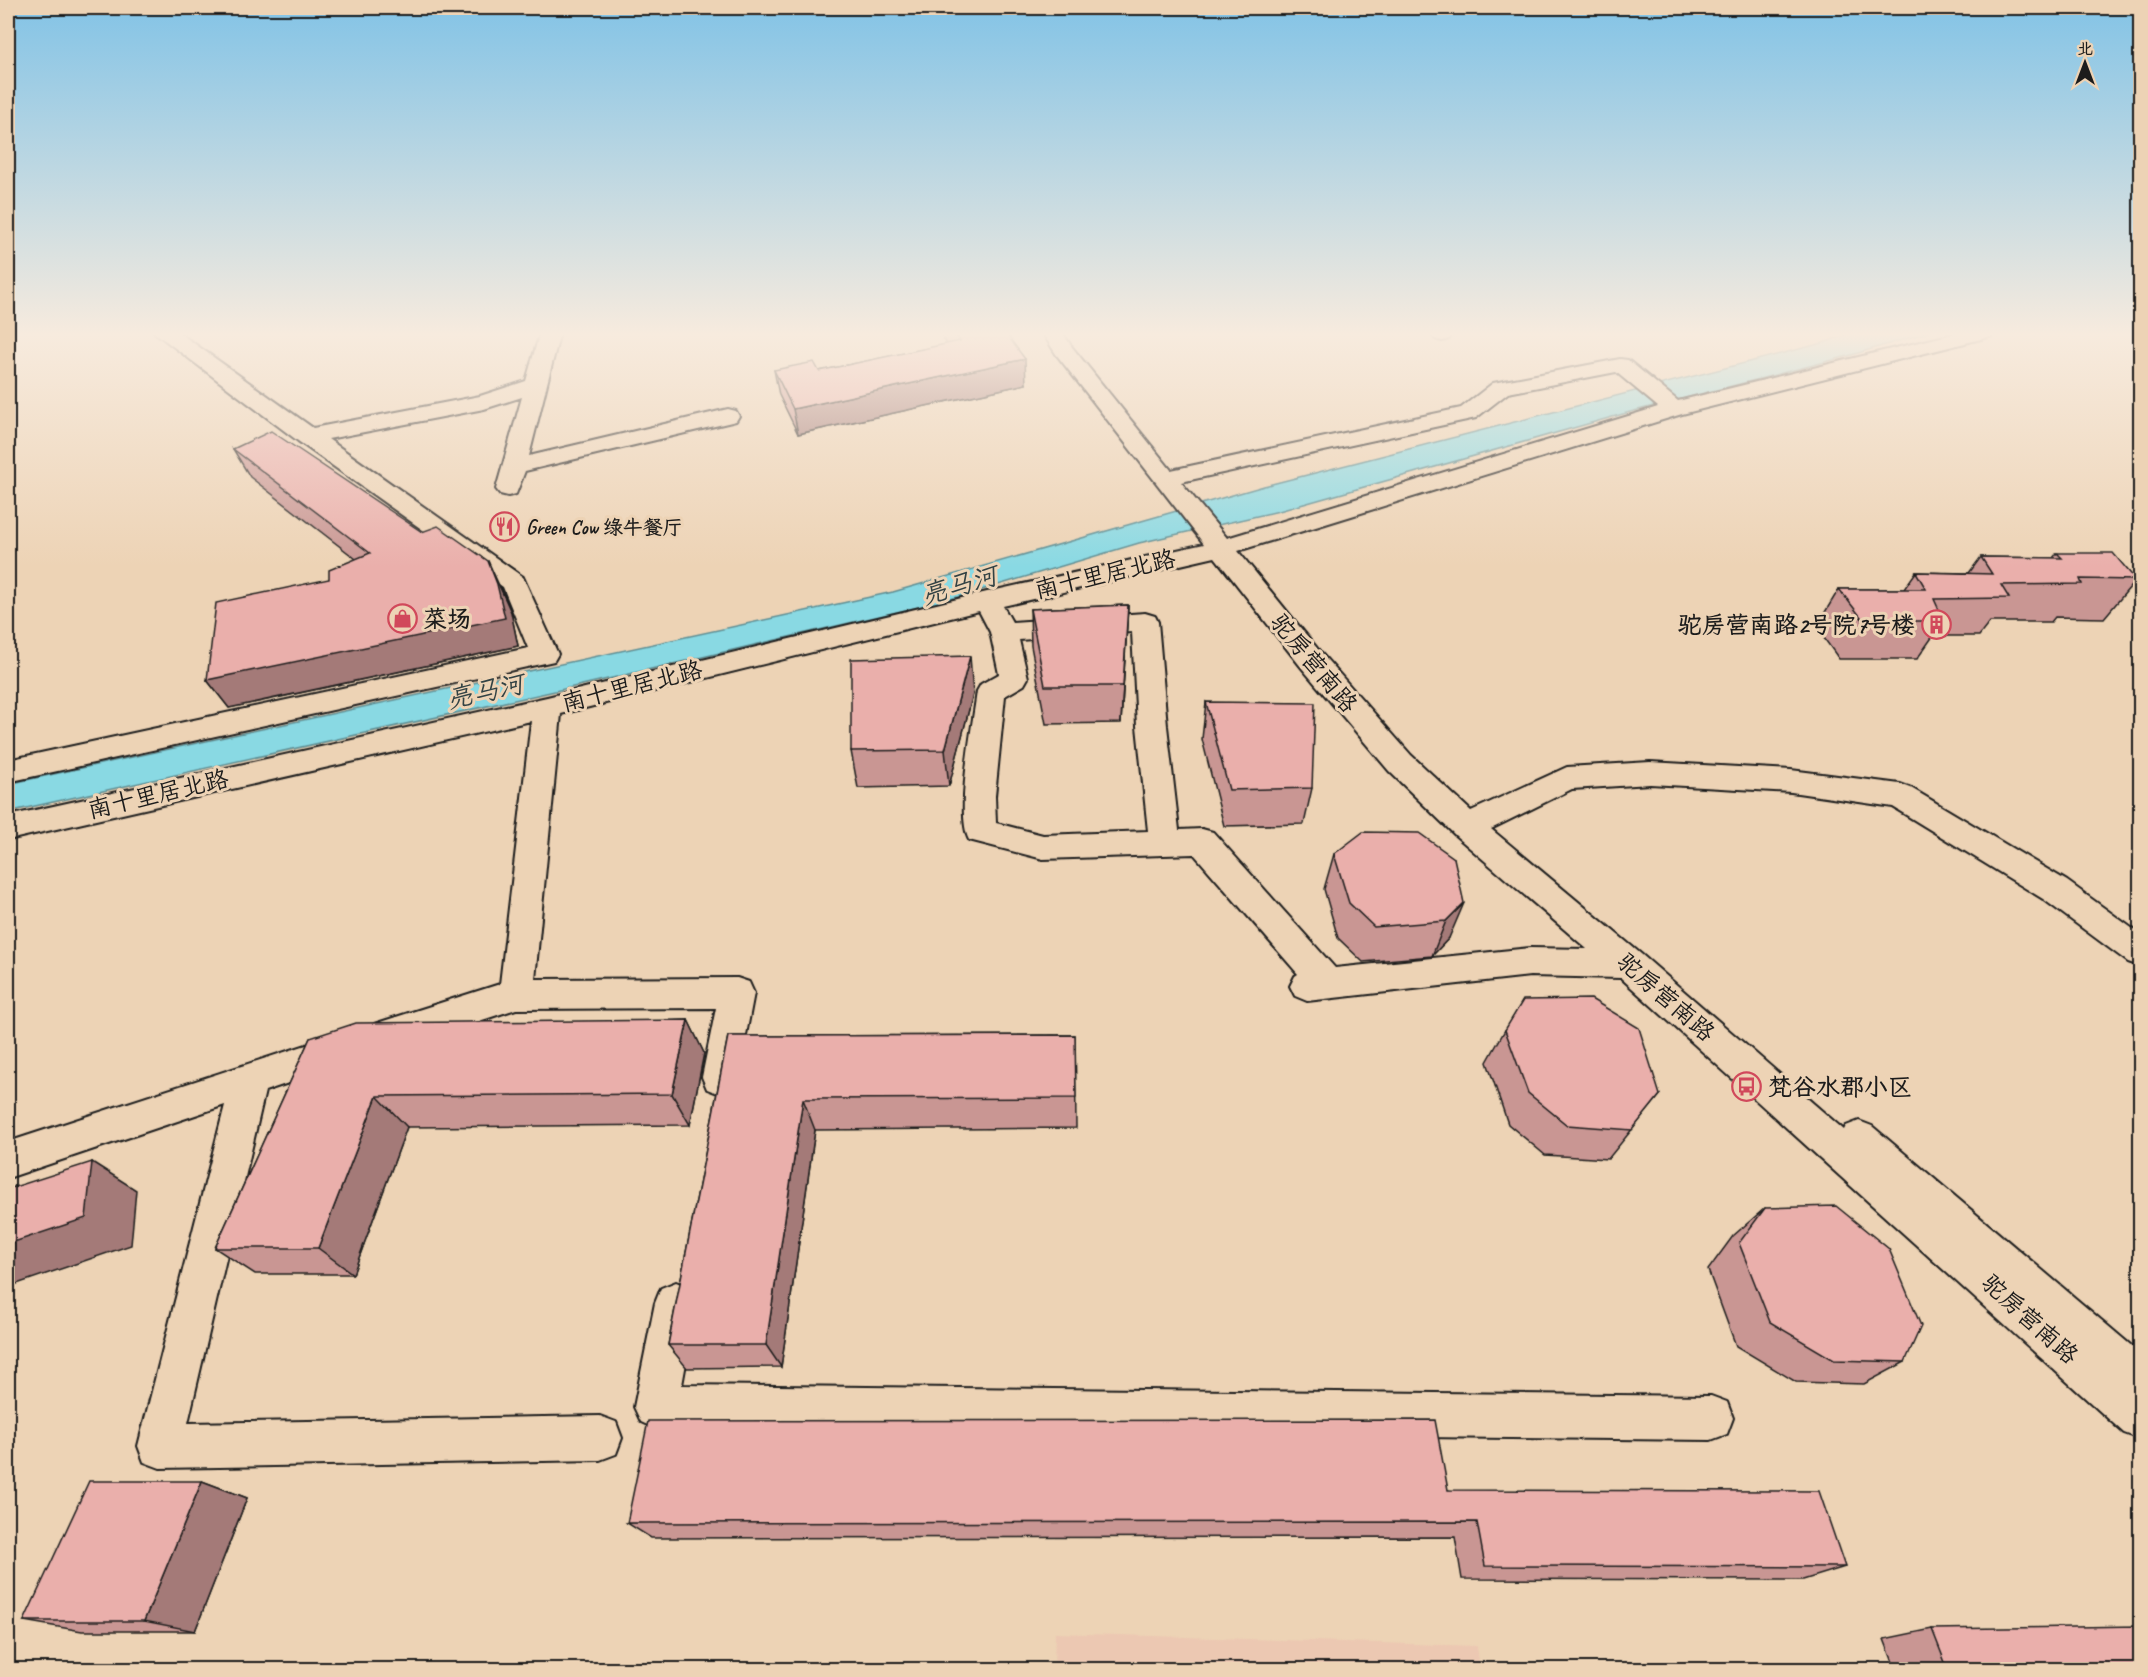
<svg xmlns="http://www.w3.org/2000/svg" width="2148" height="1677" font-family="Caveat,'LXGW WenKai TC',sans-serif">
	<style>
		.built { fill: #ecc8b2 }
		.water { fill: #89d9e3; stroke: #5d8d93; stroke-width: 1.5 }
		.lines { fill: none; stroke-linecap: round; stroke-linejoin: round }
		.minor-casing { stroke: #1c1c1c; stroke-width: 4 }
		.minor { fill: #edd3b5; fill-rule: evenodd }
		.wall { fill: #c99693; stroke: #1c1c1c; stroke-width: 1.5 }
		.shaded-wall { fill: #a47a78; stroke: #1c1c1c; stroke-width: 1.5 }
		.building { fill: #eaafab; stroke: #1c1c1c; stroke-width: 1.5 }
		.labels { text-anchor: middle; stroke-width: 6; stroke-linejoin: round; paint-order: stroke }
		.far-poi-label { font-size: 20px; font-weight: bold; fill: #1c1c1c; stroke: #edd3b5; text-anchor: start }
		.street-label { font-size: 24px; fill: #1c1c1c; stroke: #edd3b5 }
		.poi-label { font-size: 24px; font-weight: bold; fill: #1c1c1c; stroke: #edd3b5; text-anchor: start }
		.water-label { font-size: 26px; font-style: italic; fill: #324244; stroke: #edd3b5 }
	</style>
	<rect width="100%" height="100%" fill="#edd3b5"/>
	<filter id="ink" filterUnits="userSpaceOnUse"><feTurbulence type="fractalNoise" baseFrequency=".0167" numOctaves="2"/><feDisplacementMap in="SourceGraphic" scale="12" xChannelSelector="R" yChannelSelector="G"/><feConvolveMatrix kernelMatrix="1 2 1 2 8 2 1 2 1" color-interpolation-filters="sRGB"/></filter>
	<g filter="url(#ink)">
		<path class="built" d="M1055 1633 1477 1646 1480 1669H1054Z"/>
		<path class="water" d="M1853 332H1929L1848 356 1630 412 1279 511 1139 543 944 601 582 685 8 812V784L893 592 1264 486 1823 343Z"/>
		<g class="lines">
			<defs>
				<path id="minor" d="M154 332H178L313 428 480 396 526 381 540 332H560L529 456 728 409 736 411 739 416 736 421 525 471 516 494 508 496 500 494 496 489 522 397 484 409 328 439 523 577 558 654 554 661 8 782V760L528 648 503 587 298 441Z
					M1042 332H1062L1072 347 1171 470 1461 408 1493 383 1620 359 1628 360 1678 401 1961 332H1996L1993 336 1682 414 1238 551 1321 653 1411 755 1471 811 1567 767 1650 762 1791 770 1900 784 1911 788 2067 881 2140 934V966L2128 962 2043 899 1893 807 1791 792 1650 784 1572 789 1491 829 1641 954 1844 1130 1846 1126 1859 1121 1872 1126 2140 1353V1439L2124 1433 1621 978 1530 976 1307 1001 1295 996 1290 986 1295 976 1298 974 1194 854 1043 859 969 840C955 814 973 723 977 691L981 684 999 674 990 632 979 611 561 714 535 979 737 978 749 982 754 993 738 1077 733 1089 720 1094 707 1089 702 1077 716 1008 516 1009 387 1051 374 1046 369 1035 374 1024 500 984 531 721 8 840V816L547 697 987 592 1204 544 1056 354ZM1616 372 1658 407 1227 538 1181 482 1476 418 1508 393ZM1215 557 1301 667 1389 771 1456 836 1587 949 1530 948 1335 968 1213 832 1202 829 1179 830 1167 726 1158 622 1155 616 1145 613 1012 622 1003 606ZM1132 632 1137 726 1148 831 1043 835 996 823 995 796 1005 696 1024 685 1028 678 1019 640Z
					M1430 332H1450L1452 335 1449 339 1442 341 1435 339Z
					M337 1035 350 1040 355 1051 350 1062 265 1091 188 1423 600 1416 616 1422 622 1438 616 1454 600 1460 160 1468 144 1462 138 1446 225 1105 8 1178V1142Z
					M676 1282 691 1288 697 1303 682 1385 1711 1396 1727 1402 1733 1418 1727 1434 1711 1440 656 1429 641 1422 634 1407 655 1303 661 1288Z"/>
			</defs>
			<use href="#minor" class="minor-casing"/>
			<use href="#minor" class="minor"/>
		</g>
		<path class="wall" d="M939 332H1005L1026 384 798 434 779 395 774 370 819 371 947 344Z
			M233 449 501 588 511 612 518 646 229 708 207 680 329 579 356 559 250 477Z
			M2057 553 2136 580 2104 618 2055 617 2051 622H1990L1979 636H1933L1917 659H1839L1816 627 1839 589H1904L1916 572 1969 573 1981 557 2053 558Z
			M1128 605 1121 723 1046 724 1031 646 1030 609Z
			M973 694 949 786 858 788 851 751Z
			M1206 702 1312 788 1304 824 1224 826 1202 739Z
			M1334 854 1454 858 1449 938 1432 956 1363 962 1338 938 1324 889Z
			M688 1020 704 1053 690 1125 407 1127 353 1274H255L215 1248 310 1038Z
			M1505 1030 1660 1095 1608 1159 1545 1155 1508 1124 1487 1062Z
			M1075 1035 1076 1128 815 1130 781 1367 687 1368 668 1345 728 1036Z
			M1765 1208 1905 1362 1864 1384 1796 1382 1736 1346 1708 1270 1733 1236Z
			M202 1481 247 1498 195 1631H82L24 1621Z
			M1448 1490 1845 1567 1803 1580 1462 1579 1455 1537 651 1538 627 1523Z
			M1932 1629 2140 1670H1896L1884 1639Z"/>
		<path class="shaded-wall" d="M1025 359 1026 384 798 434 793 409Z
			M488 561 511 612 518 646 229 708 207 680Z
			M1128 605 1126 643 1121 723 1123 686Z
			M970 656 973 694 949 786 945 750Z
			M1464 903 1449 938 1432 956 1446 921Z
			M688 1020 704 1053 690 1125 672 1094Z
			M377 1096 407 1127 353 1274 318 1248Z
			M803 1099 815 1130 781 1367 766 1345Z
			M92 1162 136 1190 131 1245 8 1287V1244Z
			M202 1481 247 1498 195 1631 144 1621Z"/>
		<path class="building" d="M954 332H1005L1025 359 793 409 774 370 814 362 819 371 960 341Z
			M271 431 422 532 438 526 488 561 497 584 505 618 207 680 216 603 329 579V570L370 553 233 449Z
			M2057 553H2113L2136 580 2080 579 2082 584 2001 585 2009 598 1934 599 1944 621H1864L1839 589H1926L1916 572 1992 574 1981 557 2062 558Z
			M1128 605 1123 686H1045L1030 609Z
			M970 656 945 750 851 751V659Z
			M1206 702 1315 703 1312 788 1229 790Z
			M1363 832 1419 833 1454 858 1464 903 1446 921 1374 927 1349 903 1334 854Z
			M1591 999 1639 1028 1660 1095 1632 1130 1567 1125 1528 1093 1505 1030 1523 1000Z
			M688 1020 672 1094 377 1096 318 1248H215L310 1038 356 1023Z
			M1075 1035 1076 1098 803 1099 766 1345H668L728 1036Z
			M92 1162 86 1218 8 1244V1189Z
			M1836 1206 1889 1249 1921 1326 1905 1362 1834 1360 1770 1322 1739 1243 1765 1208Z
			M1435 1420 1448 1490 1819 1491 1845 1567 1485 1566 1477 1522 627 1523 648 1421Z
			M89 1481H202L144 1621H24Z
			M2140 1626V1670H1948L1932 1629Z"/>
	</g>
	<linearGradient id="sky" x2="0" y2="1"><stop stop-color="#82c3e6"/><stop offset="0.59" stop-color="#f7ebde"/><stop offset="1" stop-color="#f7ebde" stop-opacity="0"/></linearGradient>
	<rect width="2148" height="567" fill="url(#sky)"/>
	<defs>
		<symbol id="restaurant-ring" viewBox="-11 -11 22 22"><circle r="9.5" fill="#edd3b5" stroke="#d1495b" stroke-width="1.5"/><path d="M-5-6h1v4h1v-4h1v4h1v-4h1v5L-1.5 .5V6h-2V.5L-5-1ZM5-6V6H3V1.5H1.5Q1.5-4 5-6Z" fill="#d1495b"/></symbol>
		<symbol id="shop-ring" viewBox="-11 -11 22 22"><circle r="9.5" fill="#edd3b5" stroke="#d1495b" stroke-width="1.5"/><path d="M-5-2.5h2.3a2.7 3.5 0 0 1 5.4 0H5L5.5 6h-11ZM-1.5-2.5h3a1.5 2.3 0 0 0-3 0Z" fill="#d1495b"/></symbol>
		<symbol id="building-ring" viewBox="-11 -11 22 22"><circle r="9.5" fill="#edd3b5" stroke="#d1495b" stroke-width="1.5"/><path d="M-4-6H4V6H1V3H-1V6H-4ZM-2.5-4.3h1.7v1.8h-1.7ZM.8-4.3h1.7v1.8H.8ZM-2.5-1h1.7V.8h-1.7ZM.8-1h1.7V.8H.8Z" fill="#d1495b"/></symbol>
		<symbol id="bus-ring" viewBox="-11 -11 22 22"><circle r="9.5" fill="#edd3b5" stroke="#d1495b" stroke-width="1.5"/><path d="M-5-6H5V4H4V6H2V4H-2V6H-4V4H-5ZM-3.5-4V0h7V-4ZM-3.5 1.2v1.5H-2V1.2ZM2 1.2v1.5H3.5V1.2Z" fill="#d1495b"/></symbol>
	</defs>
	<g fill-rule="evenodd">
		<use href="#restaurant-ring" x="488" y="510" width="33" height="33"/>
		<use href="#shop-ring" x="386" y="602" width="33" height="33"/>
		<use href="#building-ring" x="1920" y="608" width="33" height="33"/>
		<use href="#bus-ring" x="1730" y="1070" width="33" height="33"/>
	</g>
	<g class="labels">
		<g class="far-poi-label">
			<text x="526" y="534">Green Cow 绿牛餐厅</text>
		</g>
		<g class="street-label">
			<text transform="translate(1105 574) rotate(-13)" y="8">南十里居北路</text>
			<text transform="translate(1314 663) rotate(50)" y="8">驼房营南路</text>
			<text transform="translate(632 686) rotate(-14)" y="8">南十里居北路</text>
			<text transform="translate(158 794) rotate(-13)" y="8">南十里居北路</text>
			<text transform="translate(1666 997) rotate(41)" y="8">驼房营南路</text>
			<text transform="translate(2030 1319) rotate(42)" y="8">驼房营南路</text>
		</g>
		<g class="poi-label">
			<text x="423" y="627">菜场</text>
			<text x="1915" y="633" text-anchor="end">驼房营南路2号院7号楼</text>
			<text x="1768" y="1095">梵谷水郡小区</text>
		</g>
		<g class="water-label">
			<text transform="translate(959 585) rotate(-16)" y="9">亮马河</text>
			<text transform="translate(485 691) rotate(-12)" y="9">亮马河</text>
		</g>
	</g>
	<rect width="2148" height="1677" fill="none" stroke="#edd3b5" stroke-width="30"/>
	<rect x="15" y="15" width="2118" height="1647" fill="none" stroke="#1c1c1c" stroke-width="2" filter="url(#ink)"/>
	<g transform="translate(2085 63)" stroke="#edd3b5" stroke-width="4.5" paint-order="stroke">
	<path d="M0-4.5L10 22L0 15L-10 22Z" fill="#1c1c1c"/>
	<text y="-9" font-size="16" font-weight="bold" text-anchor="middle" fill="#1c1c1c">北</text>
	</g>
</svg>
